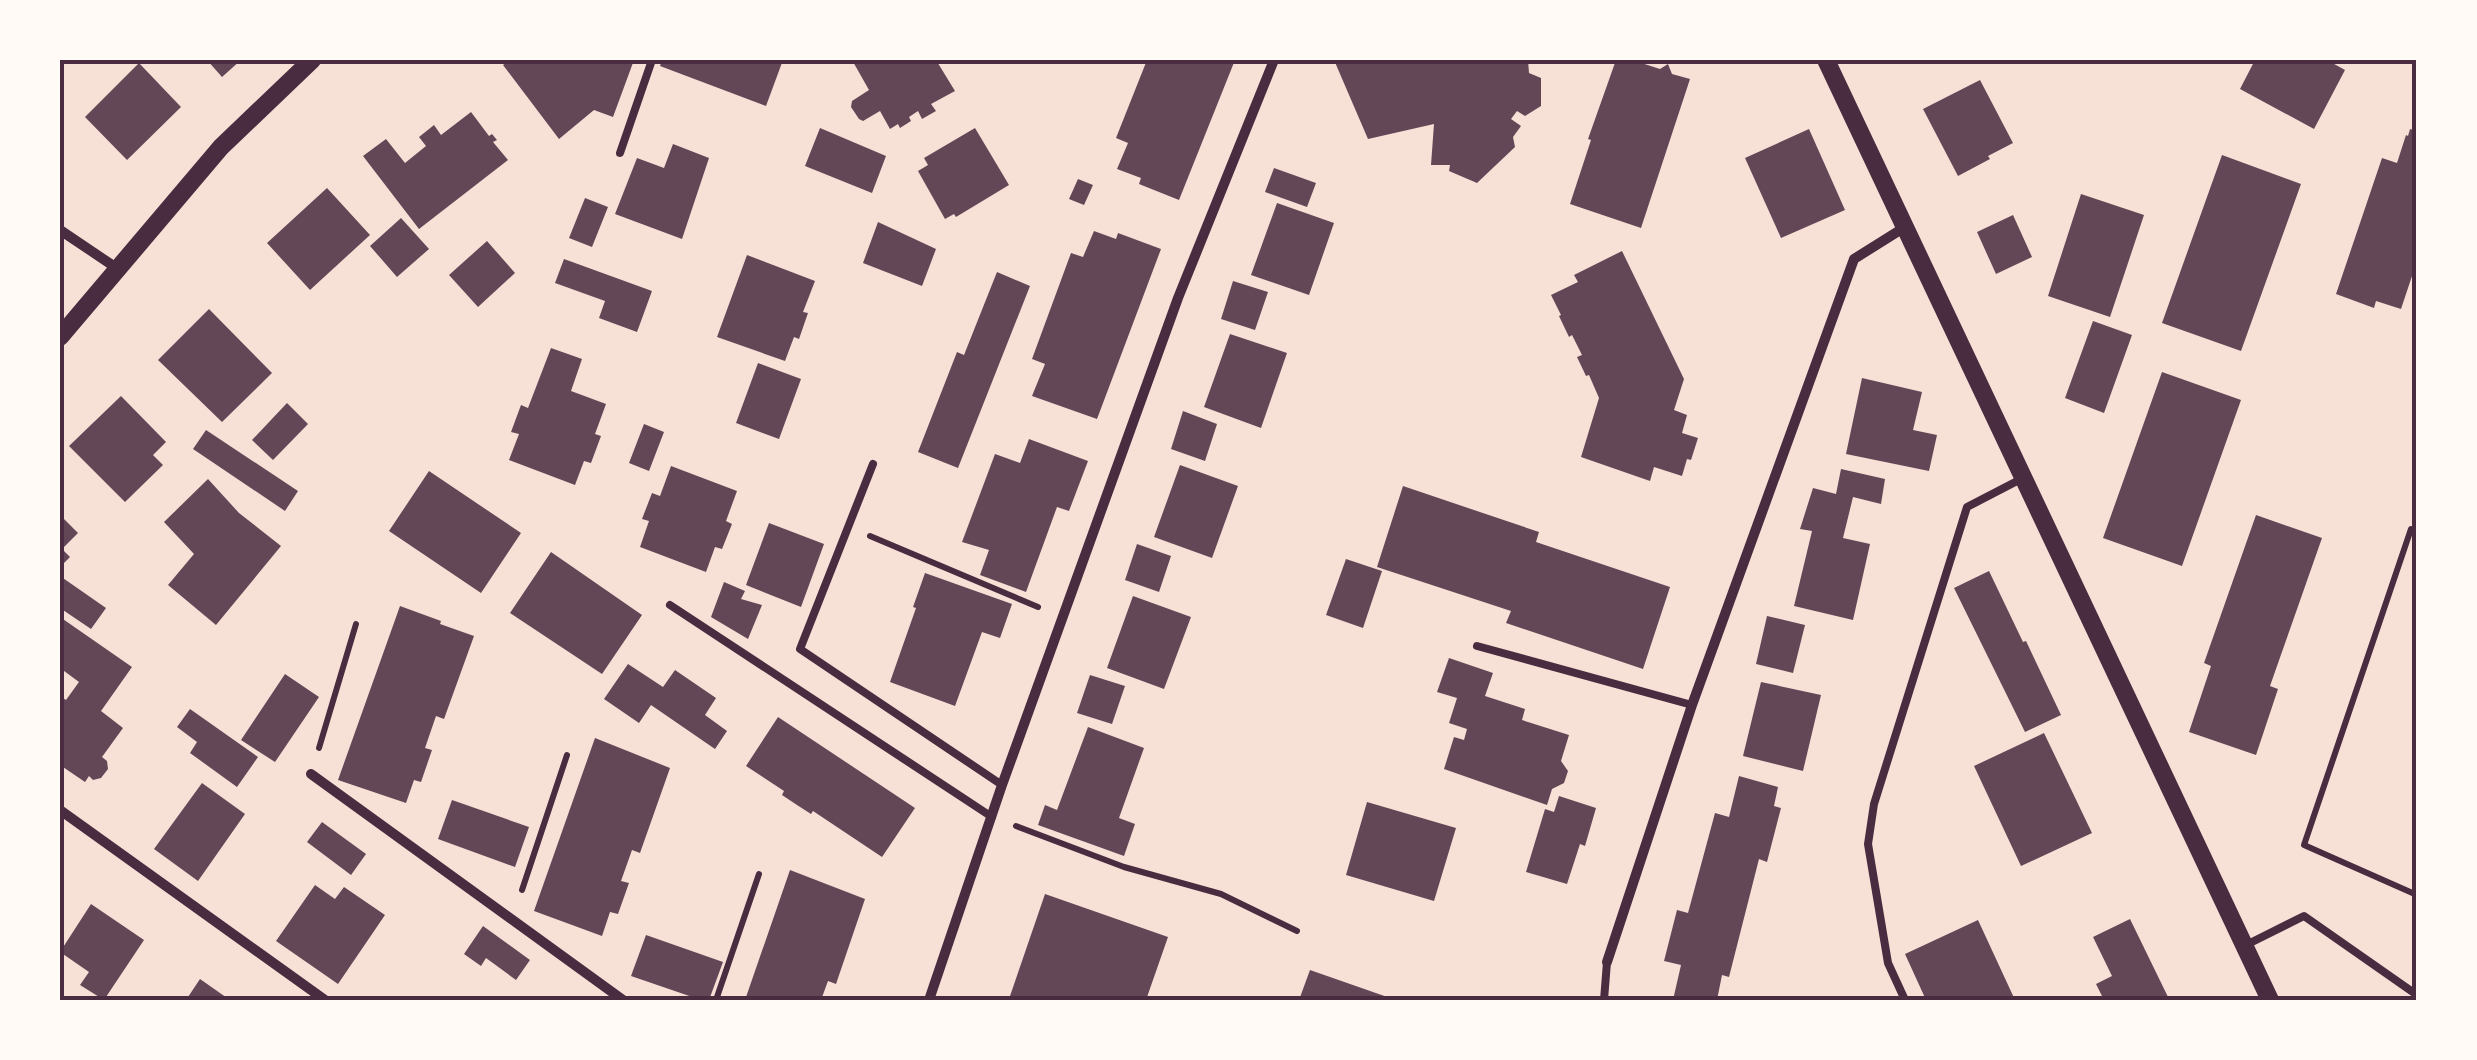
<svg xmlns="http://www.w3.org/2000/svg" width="2477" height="1060" font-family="Raleway,sans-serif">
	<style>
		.building { fill: #644757 }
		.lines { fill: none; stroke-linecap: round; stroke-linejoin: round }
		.path { stroke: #4a2c40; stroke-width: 6 }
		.service { stroke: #4a2c40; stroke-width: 8 }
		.minor { stroke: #4a2c40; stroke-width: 10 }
		.tertiary { stroke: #4a2c40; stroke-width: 18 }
		.neatline { fill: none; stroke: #4a2c40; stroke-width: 4 }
	</style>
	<rect width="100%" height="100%" fill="#f7e1d7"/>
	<path class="building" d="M207 60H241L222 77Z
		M510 60H634L613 117 594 110 559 139 503 65Z
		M662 60H783L766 106 660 66Z
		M852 60H936L955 91 931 104 936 111 922 119 918 111 909 117 911 121 900 128 898 124 890 129 880 111 863 121 859 119 851 107 852 101 869 90Z
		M1147 60H1235L1179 200 1139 184 1141 178 1117 169 1128 143 1116 138Z
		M1334 60H1528L1529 73 1541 78V106L1525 116 1517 111 1511 119 1521 126 1513 137 1515 147 1477 183 1449 171 1450 165H1431L1434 124 1368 139Z
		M1616 60H1632L1660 69 1668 64 1672 74 1690 79 1641 228 1570 204 1591 140 1588 139Z
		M2255 60H2327L2345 70 2314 129 2240 89Z
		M139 63 181 107 127 160 85 117Z
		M1980 80 2013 143 1988 156 1990 159 1958 176 1923 109Z
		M471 112 489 136 492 134 497 140 493 142 508 160 419 229 363 156 386 139 405 163 426 146 419 137 434 125 441 135Z
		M820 128 886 156 872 193 805 166Z
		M975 128 1009 185 956 217 954 214 945 219 918 171 928 165 924 158Z
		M1809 129 1845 210 1781 238 1745 158Z
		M2410 129 2417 131V261L2401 309 2376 301 2374 308 2336 294 2382 158 2397 163 2406 135 2408 136Z
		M673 144 709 158 682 239 615 214 637 158 664 168Z
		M2222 155 2301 184 2241 351 2162 323Z
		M1274 168 1316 183 1307 207 1265 192Z
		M1078 179 1093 185 1084 205 1069 199Z
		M327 188 370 235 310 290 267 243Z
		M2081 194 2144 215 2110 317 2048 296Z
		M585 198 608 207 592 247 569 238Z
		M1277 203 1334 223 1309 295 1251 275Z
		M2013 215 2032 257 1996 274 1977 232Z
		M401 218 429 249 397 277 370 246Z
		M878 222 936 249 922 286 863 263Z
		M1094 231 1116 239 1118 233 1161 249 1097 419 1032 396 1045 364 1032 359 1071 253 1083 257Z
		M487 241 515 273 478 307 449 275Z
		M1622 251 1684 379 1674 410 1687 415 1682 433 1698 438 1691 460 1687 459 1682 476 1654 467 1650 481 1581 457 1599 398 1589 375 1586 376 1577 357 1582 355 1572 335 1569 337 1559 316 1561 315 1551 295 1578 282 1574 275Z
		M747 255 815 281 803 312 808 313 799 339 794 337 785 361 717 337Z
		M564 259 652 291 637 332 599 318 605 301 555 283Z
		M997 272 1030 286 958 468 918 452 957 352 964 355Z
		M1233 281 1268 292 1255 330 1221 319Z
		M209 309 272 373 222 422 158 360Z
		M2093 321 2132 335 2104 413 2065 398Z
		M1230 334 1287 353 1261 428 1204 407Z
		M551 348 582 359 571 391 606 404 595 434 601 436 591 463 584 461 575 485 509 460 519 434 511 432 521 405 528 408Z
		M758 363 801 379 779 439 736 423Z
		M2162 372 2241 400 2182 566 2103 538Z
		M1862 378 1922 392 1913 430 1937 435 1929 471 1846 454Z
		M121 396 166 442 153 455 163 465 125 502 69 446Z
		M287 403 308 424 273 460 252 440Z
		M1183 411 1217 424 1205 461 1171 449Z
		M644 424 664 432 649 471 629 463Z
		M206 430 298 491 285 511 193 449Z
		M1029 439 1088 461 1069 511 1057 507 1026 592 980 575 989 550 962 542 995 454 1020 463Z
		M1180 465 1238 486 1212 558 1154 537Z
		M671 466 737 491 726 521 732 524 722 549 715 547 706 572 640 547 649 521 642 519 652 493 660 496Z
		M1841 469 1885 479 1881 504 1853 497 1843 538 1870 544 1853 620 1794 606 1812 531 1800 529 1813 488 1836 494Z
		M429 471 521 533 481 593 389 531Z
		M208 479 239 513 281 546 216 625 168 585 194 554 164 522Z
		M1403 486 1539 532 1536 542 1670 587 1643 669 1506 623 1511 611 1377 567Z
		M60 515 78 533 62 549 70 557 60 567Z
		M2256 515 2322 538 2270 686 2278 689 2256 755 2189 732 2211 666 2204 663Z
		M769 523 824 544 801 607 746 585Z
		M1137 544 1171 556 1159 592 1125 580Z
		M551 552 642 615 602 674 510 613Z
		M1346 559 1382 571 1363 628 1326 615Z
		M1989 571 2023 642 2026 641 2061 715 2025 732 1954 588Z
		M925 573 1012 604 1000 638 982 632 955 706 890 682 916 608 913 607Z
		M60 576 106 608 91 629 60 608Z
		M724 582 745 591 741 599 762 605 748 639 711 617Z
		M1133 596 1191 617 1164 689 1107 668Z
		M400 606 441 621 440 624 474 636 444 719 436 716 425 748 432 750 421 782 414 780 406 803 338 780Z
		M1767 616 1805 625 1793 673 1756 664Z
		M60 617 132 667 101 711 123 728 102 757 107 761 108 769 101 778 93 780 89 776 85 782 60 765V703L63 698 66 700 79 682 60 668Z
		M1449 658 1493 673 1485 696 1525 709 1522 720 1569 735 1561 761 1568 771 1564 783 1552 789 1547 805 1444 769 1454 737 1464 740 1467 729 1449 723 1457 698 1437 692Z
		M628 664 663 687 675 670 716 698 705 715 727 731 715 749 651 705 639 723 604 699Z
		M285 674 319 697 275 762 241 740Z
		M1090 675 1125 686 1112 724 1077 713Z
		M1761 682 1821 695 1803 771 1743 756Z
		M190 709 258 757 237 787 190 753 197 742 177 727Z
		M778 717 915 808 882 857 813 811 811 814 797 805 782 795 784 791 746 766Z
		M1088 727 1144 748 1119 818 1135 824 1124 856 1038 825 1045 805 1057 810Z
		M2044 733 2092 833 2021 866 1974 766Z
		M595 738 670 768 640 853 632 850 621 881 629 883 618 914 610 912 602 936 534 911Z
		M1739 776 1778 787 1774 806 1781 808 1767 862 1759 859 1729 977 1722 975 1717 1000H1673L1681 965 1664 961 1677 910 1688 913 1715 813 1729 817Z
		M202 783 245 814 198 881 154 849Z
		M1559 796 1596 808 1585 846 1580 844 1567 884 1526 872 1545 809 1554 812Z
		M452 800 529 827 515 867 438 839Z
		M1367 802 1456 828 1434 901 1346 875Z
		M322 822 366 854 351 875 307 842Z
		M790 870 865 899 836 984 828 981 821 1000H745Z
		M315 885 335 899 344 887 385 915 338 984 276 941Z
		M1045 894 1168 937 1146 1000H1021L1010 996Z
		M91 904 144 940 104 1000 80 985 89 972 60 952Z
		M2130 919 2169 999 2167 1000H2104L2096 984 2112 976 2093 937Z
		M1978 920 2015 1000H1926L1905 954Z
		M483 926 530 960 516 980 486 958 481 966 464 954Z
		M646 935 723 962 709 1000H701L631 976Z
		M1310 970 1393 999V1000H1299Z
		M200 979 230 1000H186Z"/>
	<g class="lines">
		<path class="path" d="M2417 531 2411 529 2304 845 2417 895
			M870 536 1038 607
			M319 748 356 624
			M1016 826 1124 867 1221 894 1297 931
			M522 890 567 755
			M716 1000 759 874"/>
		<path class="service" d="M620 153 652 60
			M873 464 800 649 1002 785
			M670 605 992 817
			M1477 646 1692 705
			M2244 946 2304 916 2417 995
			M1604 1000 1607 962
			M1905 1000 1888 963 1868 844 1874 804 1967 507 2023 478"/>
		<path class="minor" d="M60 230 118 269
			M311 774 623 1000
			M60 810 325 1000
			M1607 962 1692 705 1854 259 1905 227
			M929 1000 1002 785 1178 298 1274 60"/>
		<path class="tertiary" d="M1826 60 2270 1000
			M60 337 221 147 312 60"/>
	</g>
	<rect width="2477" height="1060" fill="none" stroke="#fffaf5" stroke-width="125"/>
	<rect x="62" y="62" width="2352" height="936" class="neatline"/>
</svg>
